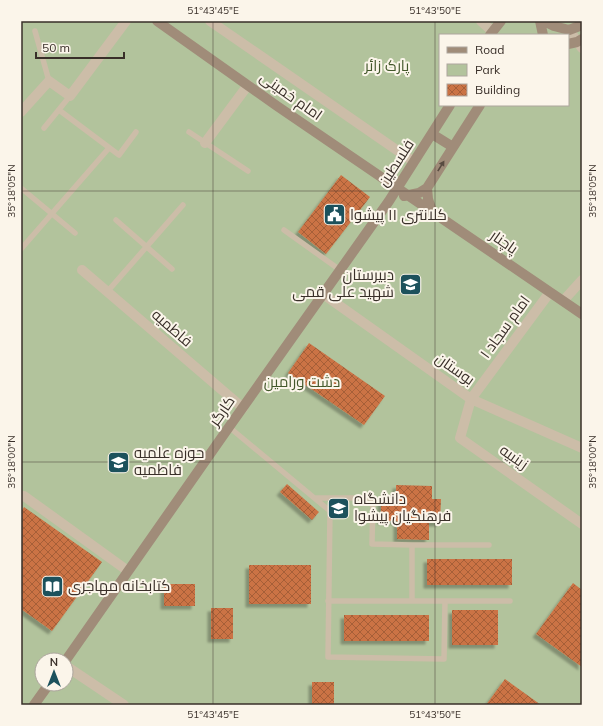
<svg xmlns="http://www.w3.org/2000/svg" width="603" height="726" font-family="Mulish,Cairo,sans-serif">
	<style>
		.park { fill: #b2c39c; fill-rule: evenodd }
		.building { fill: url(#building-cross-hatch); filter: url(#shadow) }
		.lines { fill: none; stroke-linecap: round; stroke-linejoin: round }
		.lane { stroke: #ccbda8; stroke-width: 5.5 }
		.street { stroke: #ccbda8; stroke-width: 10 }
		.secondary { stroke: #a08c79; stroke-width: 10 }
		.oneway { fill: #584b41 }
		.ticks { fill: none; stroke: #392f29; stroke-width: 1; stroke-opacity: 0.45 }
		.labels { text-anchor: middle; stroke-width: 4; stroke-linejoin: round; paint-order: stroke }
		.park-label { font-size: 15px; fill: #43582b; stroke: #fbf5ea }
		.street-label { font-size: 15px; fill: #392f29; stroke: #fbf5ea }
		.poi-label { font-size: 15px; fill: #392f29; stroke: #fbf5ea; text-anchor: start }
		.neatline { fill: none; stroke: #392f29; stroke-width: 1.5 }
		.ticks-label { font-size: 10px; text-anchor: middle; fill: #392f29 }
	</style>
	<defs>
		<pattern id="building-cross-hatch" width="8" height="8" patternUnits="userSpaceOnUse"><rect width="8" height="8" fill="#cb7344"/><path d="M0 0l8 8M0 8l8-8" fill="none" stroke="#a65f39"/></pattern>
		<filter id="shadow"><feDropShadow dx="-3.5" dy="3.5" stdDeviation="1" flood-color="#0004"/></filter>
	</defs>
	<rect width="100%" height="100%" fill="#f3ebdd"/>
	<path class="park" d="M21 21H582V705H21ZM440 35H568V105H440ZM42 660H66V684H42Z"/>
	<path class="building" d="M341 175 370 197 326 254 298 232Z
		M309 343 385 396 364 425 288 373Z
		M287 484 319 512 312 520 280 492Z
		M396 485 432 486V499H441L440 523H429V540L397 539V521H381V499H396Z
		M24 507 102 562 52 631 21 609V512Z
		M427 559H512V585H427Z
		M249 565H311V604H249Z
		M573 583 582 590V667L536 634Z
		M164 584H195V606H164Z
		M211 608H233V639H211Z
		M452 610H498V645H452Z
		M344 615H429V641H344Z
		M505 679 541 705H486Z
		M312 682H334V705H312Z"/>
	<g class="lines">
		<path class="lane" d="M35 31 49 81
			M59 110 119 155 136 132
			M44 128 70 96
			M189 132 248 171
			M21 188 75 233
			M116 220 172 269
			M284 230 340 270
			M21 249 109 148
			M107 292 183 205
			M229 427 330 511 328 657 444 659 445 601H510
			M315 498H373L372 544 412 545
			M328 601H445
			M412 601V545H489"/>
		<path class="street" d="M210 21 414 162
			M481 21 492 31
			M569 30 582 48
			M21 112 49 81 70 96 126 21
			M205 143 248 85
			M82 270 243 408
			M550 292 471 399 460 438 582 524
			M323 294 471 399 582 448
			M563 301 582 280
			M24 496 128 571
			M66 666 124 705"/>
		<path class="secondary" d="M157 21 277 106 582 314
			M540 21 543 35
			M544 21 554 26 569 30 582 25
			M490 35 501 21
			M568 44 577 42 582 39
			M432 134 453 147
			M427 188 428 199 432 211
			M404 196 419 193 427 188 480 105
			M66 660 229 427 389 201 450 105
			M34 705 49 684"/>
	</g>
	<defs><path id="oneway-solid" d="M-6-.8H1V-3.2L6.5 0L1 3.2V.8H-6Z"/></defs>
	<use class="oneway" href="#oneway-solid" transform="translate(441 166) rotate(-58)"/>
	<path class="ticks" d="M213 21V705M435 21V705M21 191H582M21 462H582"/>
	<defs>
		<symbol id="civic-square" viewBox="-11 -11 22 22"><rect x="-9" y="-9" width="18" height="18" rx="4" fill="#1c515c" stroke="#fbf5ea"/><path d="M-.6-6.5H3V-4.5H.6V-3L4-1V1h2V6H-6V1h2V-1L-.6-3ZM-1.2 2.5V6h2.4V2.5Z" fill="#fff"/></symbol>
		<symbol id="school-square" viewBox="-11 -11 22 22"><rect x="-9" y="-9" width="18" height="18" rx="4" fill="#1c515c" stroke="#fbf5ea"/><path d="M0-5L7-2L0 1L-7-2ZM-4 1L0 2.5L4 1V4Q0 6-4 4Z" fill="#fff"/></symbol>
		<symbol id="university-square" viewBox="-11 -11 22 22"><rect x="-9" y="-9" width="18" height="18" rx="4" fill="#1c515c" stroke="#fbf5ea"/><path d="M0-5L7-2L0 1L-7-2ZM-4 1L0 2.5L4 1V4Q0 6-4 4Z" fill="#fff"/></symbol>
		<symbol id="library-square" viewBox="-11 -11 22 22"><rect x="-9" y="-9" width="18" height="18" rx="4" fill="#1c515c" stroke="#fbf5ea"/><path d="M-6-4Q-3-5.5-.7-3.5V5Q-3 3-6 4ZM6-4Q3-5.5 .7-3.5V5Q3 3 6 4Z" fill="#fff"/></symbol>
	</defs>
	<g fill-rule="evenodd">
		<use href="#civic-square" x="322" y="202" width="25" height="25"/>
		<use href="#school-square" x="398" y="272" width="25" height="25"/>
		<use href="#university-square" x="106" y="450" width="25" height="25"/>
		<use href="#university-square" x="326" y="496" width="25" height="25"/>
		<use href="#library-square" x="40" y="574" width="25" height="25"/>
	</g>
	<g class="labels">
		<g class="park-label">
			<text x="387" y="71">پارک زائر</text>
			<text x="302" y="387">دشت ورامین</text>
		</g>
		<g class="street-label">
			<text transform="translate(291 96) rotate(35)" y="5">امام خمینی</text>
			<text transform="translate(396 163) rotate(-57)" y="5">فلسطین</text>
			<text transform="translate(504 242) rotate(35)" y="5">پاچنار</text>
			<text transform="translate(505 327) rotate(-54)" y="5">امام سجاد ۱</text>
			<text transform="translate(172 328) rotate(41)" y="5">فاطميه</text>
			<text transform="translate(455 369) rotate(35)" y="5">بوستان</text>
			<text transform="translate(222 411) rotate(-55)" y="5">کارگر</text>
			<text transform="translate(514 457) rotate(35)" y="5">زينبيه</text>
		</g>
		<g class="poi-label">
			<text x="350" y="220">کلانتری ۱۱ پیشوا</text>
			<text x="394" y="280" text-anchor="end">دبیرستان<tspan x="394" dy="17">شهید علی قمی</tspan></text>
			<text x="134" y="458">حوزه علمیه<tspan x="134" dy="17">فاطمیه</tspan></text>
			<text x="354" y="504">دانشگاه<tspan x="354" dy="17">فرهنگیان پیشوا</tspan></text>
			<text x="68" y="591">کتابخانه مهاجری</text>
		</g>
	</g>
	<rect width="603" height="726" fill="none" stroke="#fbf5ea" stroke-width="44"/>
	<rect x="439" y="34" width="130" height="72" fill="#fbf5ea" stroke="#ada69d"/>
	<rect x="447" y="47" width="20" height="6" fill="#a08c79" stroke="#ada69d"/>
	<text x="475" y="54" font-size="12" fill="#392f29">Road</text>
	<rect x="447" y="64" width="20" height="12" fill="#b2c39c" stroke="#ada69d"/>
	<text x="475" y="74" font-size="12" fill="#392f29">Park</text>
	<rect x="447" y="84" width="20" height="12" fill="url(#building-cross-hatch)" stroke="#ada69d"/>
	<text x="475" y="94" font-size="12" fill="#392f29">Building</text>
	<g transform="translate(54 672)"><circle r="19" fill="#fbf5ea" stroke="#ada69d"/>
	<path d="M0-3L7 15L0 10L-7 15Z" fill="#1c515c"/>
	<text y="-6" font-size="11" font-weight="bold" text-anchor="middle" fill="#392f29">N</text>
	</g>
	<path d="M36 52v6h88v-6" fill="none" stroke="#392f29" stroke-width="2"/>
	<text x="42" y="52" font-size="12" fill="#392f29" stroke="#fbf5ea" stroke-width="3" paint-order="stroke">50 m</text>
	<rect x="22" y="22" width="559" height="682" class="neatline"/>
	<g class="ticks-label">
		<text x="213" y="14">51°43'45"E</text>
		<text x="435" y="14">51°43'50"E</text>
		<text transform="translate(11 191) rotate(-90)" y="4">35°18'05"N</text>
		<text transform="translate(592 191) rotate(-90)" y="4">35°18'05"N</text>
		<text transform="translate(11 462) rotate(-90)" y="4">35°18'00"N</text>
		<text transform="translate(592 462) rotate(-90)" y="4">35°18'00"N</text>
		<text x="213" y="718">51°43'45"E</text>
		<text x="435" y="718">51°43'50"E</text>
	</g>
</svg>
